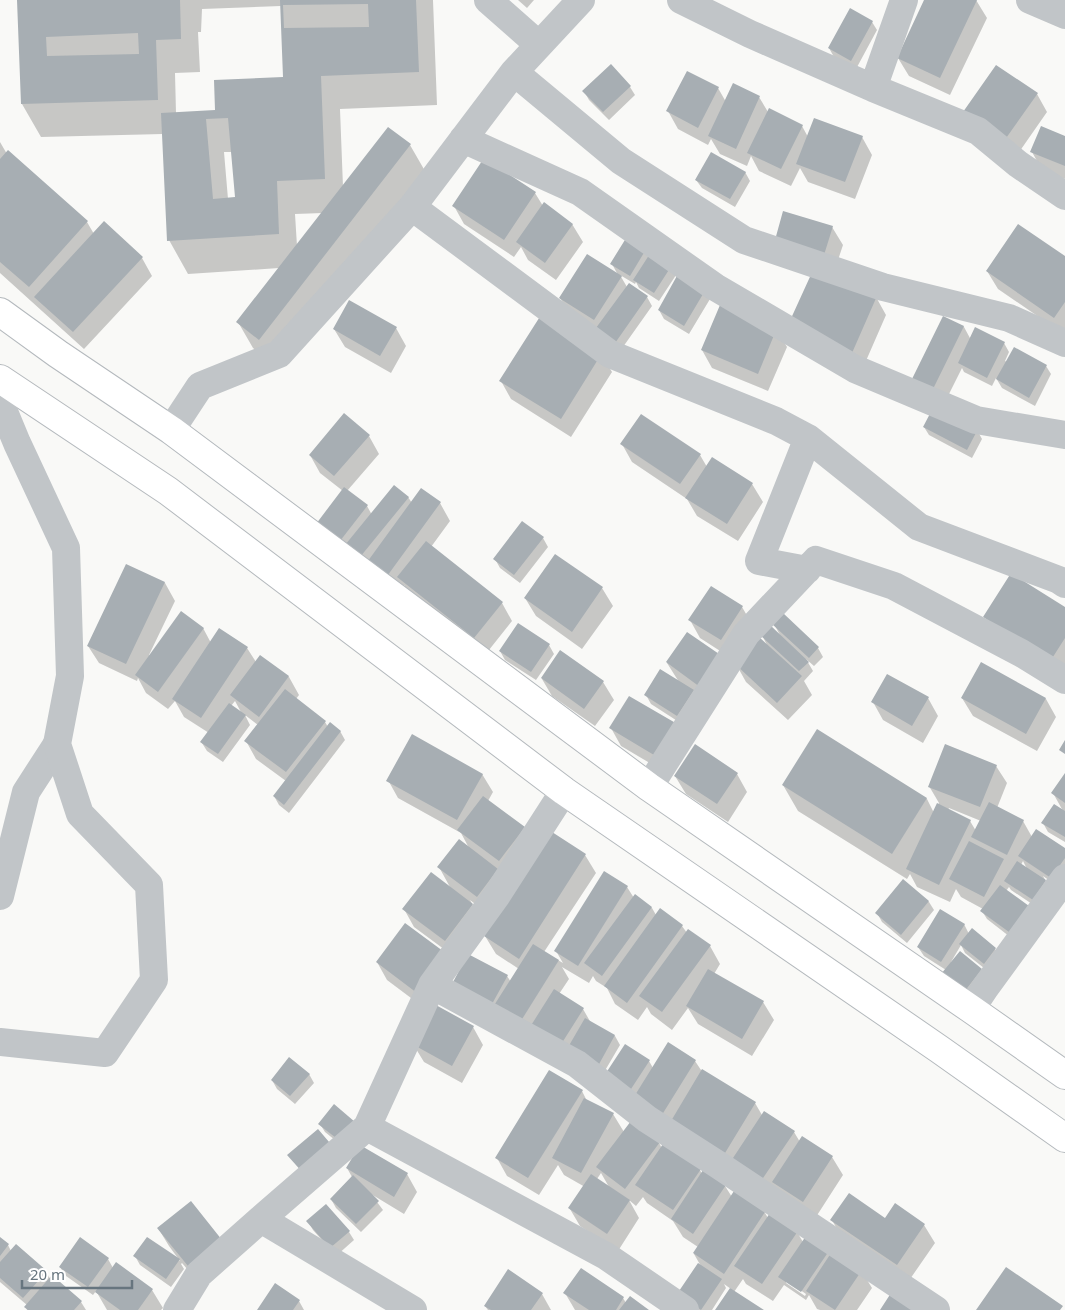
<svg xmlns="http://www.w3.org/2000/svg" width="1065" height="1310" font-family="'Noto Sans',sans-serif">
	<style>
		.shadow { fill: #0003; fill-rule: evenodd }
		.building { fill: #a7aeb3; fill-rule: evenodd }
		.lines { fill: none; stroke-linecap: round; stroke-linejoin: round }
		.secondary-casing { stroke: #b4b9bd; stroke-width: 30 }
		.minor { stroke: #c1c5c8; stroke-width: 28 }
		.tertiary { stroke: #c1c5c8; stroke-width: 28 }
		.secondary { stroke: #fff; stroke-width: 28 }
	</style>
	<rect width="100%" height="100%" fill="#f9f9f7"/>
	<path class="shadow" d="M18 0H433L437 105 340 109 343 187 410 145 425 171 274 365 253 348 238 322 279 268 188 274 169 240 163 134 41 137 22 104ZM281 6 284 78 217 111 176 113 175 73 200 72 198 32H201L202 9ZM224 152H232L236 198 228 199ZM323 213 297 246 295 214Z
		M518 0H534L527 8Z
		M926 0H976L987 18 950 95 909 76 898 58Z
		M872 22 877 30 856 69 834 57 829 48Z
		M611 66 630 87 635 95 609 120 589 100 584 91Z
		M718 88 726 102 759 97 768 112 802 126 808 137H862L872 155 855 199 808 182 800 168 791 186 759 171 751 156 747 166 720 154 711 139 708 145 678 129 668 111Z
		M1037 94 1047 112 1015 158 975 130Z
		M1065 137V179L1042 170 1032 152Z
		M0 142 7 154 87 222 94 234 104 223 142 258 152 276 84 349 0 273Z
		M745 172 750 181 735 207 702 188 696 180Z
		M535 193 543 206 572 224 583 242 556 280 528 260 521 247 514 257 464 224 454 206Z
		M832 227 843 245 834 272 786 258Z
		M629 236 678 272 659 301 639 288 636 282 635 284 620 275 627 287 629 284 647 297 652 306 618 354 571 316 560 298 618 275 612 264Z
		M1065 257V335L998 289 987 271Z
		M679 276 710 299 689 334 664 319 659 310Z
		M876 297 886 315 862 370 800 343Z
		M944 318 964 327 971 340 1004 343 1009 352 1005 361 1007 362 1046 366 1051 374 1035 406 1002 388 996 378 992 386 964 372 962 368 943 406 924 397Z
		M396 328 406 346 391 373 345 347 334 329Z
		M776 329 787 347 768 391 712 368 702 350Z
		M601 354 612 372 571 437 511 399 501 381Z
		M924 427 977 430 982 439 972 458 929 435Z
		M369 436 379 454 347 491 367 506 372 515 408 497 412 503H440L450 521 431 547 502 603 512 621 485 655 409 595 404 585 396 596 322 533 343 491 320 473 310 455Z
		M622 444 700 455 707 467 712 459 752 484 763 502 738 541 697 516 687 499 632 462Z
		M543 538 548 547 520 583 500 568 495 559Z
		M127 566 165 583 175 601 149 655 150 656 203 628 211 643 247 648 256 662 260 656 289 677 299 695 296 699 325 722 328 727 340 731 345 740 289 813 279 805 274 796 286 781 256 759 246 741 258 725 245 715 250 725 223 762 207 751 202 743 209 733 184 717 175 701 168 709 146 693 138 678 137 681 99 663 88 646ZM235 701 242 714 231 706Z
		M602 588 613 606 582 649 536 616 525 598Z
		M742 607 752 624 731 658 700 638 690 620Z
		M1065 609V672L995 635 985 617Z
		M783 615 818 648 823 657 814 666 806 659 813 671 804 681 812 695 788 720 746 682 736 664 768 647 762 635 781 637 774 624Z
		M688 634 711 704 693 691 698 700 682 724 651 704 646 695 679 682 667 663Z
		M549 645 554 654 536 680 505 660 500 651Z
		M982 664 1046 699 1056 717 1037 751 973 716 962 698Z
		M542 679 603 682 614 700 595 726 552 696Z
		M630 698 670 775 621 746 611 728Z
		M928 698 938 716 923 743 883 720 873 702Z
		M817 731 927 799 934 813 939 803 929 786 996 766 1007 783 997 808 1023 821 1032 837 1065 850V873L1057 886 1043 876 1050 889 1038 908 1011 890 1009 887 1006 891 1014 940 987 919 982 911 983 909 961 897 956 889 950 902 917 887 910 874 907 879 798 811 783 785ZM949 808 981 821 976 831 970 821 948 810ZM1023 861 1027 869 1021 865Z
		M482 774 493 792 488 801 524 828 488 914 470 900 483 923 456 958 414 927 404 909 451 889 439 867 469 848 461 833 398 798 388 780Z
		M737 774 747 792 728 822 686 794 675 776Z
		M1065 775V842L1048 832 1043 823 1063 811 1053 793Z
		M585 855 596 873 544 952 563 963 556 951 627 887 634 898 635 896 652 908 656 915 660 910 682 926 687 933 688 931 710 946 720 964 714 974 763 1002 774 1020 752 1056 698 1024 688 1008 672 1030 651 1014 647 1007 638 1020 615 1004 607 988 596 981 593 976 589 983 562 967 569 979 559 994 583 1009 591 1023 615 1036 620 1045 603 1074 459 993 507 976 511 982 519 969 496 954 485 936Z
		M904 881 929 902 934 910 907 943 882 922 877 913Z
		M964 924 969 934 995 949 1000 958 989 972 965 953 961 945 951 962 981 970 969 1000 946 970 924 956 918 947Z
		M377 962 456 973 427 1010 387 980Z
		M473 1027 483 1045 462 1083 424 1062 413 1044Z
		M649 1061 653 1068 695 1061 701 1070 755 1103 762 1115 794 1132 800 1142 832 1157 843 1175 814 1220 611 1085Z
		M309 1074 314 1083 295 1104 277 1089 272 1080Z
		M582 1091 587 1101 613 1114 624 1132 631 1123 659 1143 662 1148 700 1170 702 1174 725 1186 732 1197 735 1193 765 1213 768 1218 797 1232 803 1242 808 1234 861 1270 872 1288 857 1310H820L817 1309 809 1295 806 1300 784 1285 773 1301 746 1284 743 1279 734 1292 762 1310H717L731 1289 724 1284 726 1288 712 1310H694L702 1268 694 1254 698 1247 683 1237 673 1221 647 1203 643 1197 636 1206 629 1200 639 1218 618 1251 580 1226 570 1209 585 1187 564 1175 558 1165 539 1195 507 1176 497 1158ZM601 1173 609 1187 597 1179ZM786 1280 806 1294 805 1296 786 1283Z
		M334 1106 346 1149 325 1132 320 1124Z
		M347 1168 407 1174 417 1192 404 1214 371 1194 383 1210 361 1232 336 1208 331 1199 352 1177Z
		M191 1203 199 1283 182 1263 181 1264 184 1269 171 1287 140 1265 135 1256 148 1238 180 1261 169 1246 158 1228Z
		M895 1205 924 1225 935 1243 908 1282 842 1238 832 1220 885 1219Z
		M308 1221 349 1232 354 1240 336 1256 313 1230Z
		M0 1238 8 1245 11 1251 46 1271 50 1279 52 1277 81 1302 86 1310H27L26 1307 27 1305 0 1282Z
		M108 1259 113 1268 152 1290 163 1308 161 1310H107L96 1291 93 1295 66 1276 60 1267Z
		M565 1293 623 1298 626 1303 647 1310H575Z
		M542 1294 551 1310H488L485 1306Z
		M299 1301 304 1310H258Z"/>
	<path class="building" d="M17 0H180L181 39 156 40 158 100 21 104ZM138 33 139 54 47 56 46 37Z
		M280 0H416L419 72 321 76 325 179 277 181 279 234 167 241 161 113 215 110 214 80 283 77ZM368 4 369 27 284 28 283 5ZM228 118 235 197 213 199 206 119Z
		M924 0H977L940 78 897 58Z
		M850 8 873 21 851 61 828 48Z
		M611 64 631 86 603 112 582 91Z
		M996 65 1038 93 1004 141 963 112Z
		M687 71 719 87 698 128 666 111Z
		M733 83 760 96 736 149 708 136Z
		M769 108 803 125 781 169 747 153Z
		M814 118 863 136 845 182 796 164Z
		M1041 126 1065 136V166L1030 152Z
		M388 127 411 144 259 340 236 322Z
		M8 150 88 221 29 287 0 262V159Z
		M711 152 746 172 730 199 695 180Z
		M484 158 536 192 504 240 452 206Z
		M544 202 573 224 545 263 516 242Z
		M783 211 833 226 824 255 775 240Z
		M104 221 143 257 73 332 34 297Z
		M1018 224 1065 256V302L1054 318 986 271Z
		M628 235 648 246 630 276 610 264Z
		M653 249 674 262 654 293 633 280Z
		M587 254 622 276 594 320 559 298Z
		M814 268 877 296 852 353 788 325Z
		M678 274 706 289 684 326 658 310Z
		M629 283 648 296 613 346 593 332Z
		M349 300 397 327 380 356 333 329Z
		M720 305 777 328 758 374 701 350Z
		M541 315 602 353 561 419 499 381Z
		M943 316 964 326 933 389 912 379Z
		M975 327 1005 342 987 378 958 363Z
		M1014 347 1047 365 1029 398 996 379Z
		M934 406 978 429 967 450 923 427Z
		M344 413 370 435 334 476 309 455Z
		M641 414 701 454 680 484 620 444Z
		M712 457 753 483 727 524 685 498Z
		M394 485 409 497 356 562 341 550Z
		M344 487 368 505 340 541 316 524Z
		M421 488 441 502 385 579 365 565Z
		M522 521 544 537 514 575 493 559Z
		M426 541 503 602 474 638 397 577Z
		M555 554 603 587 572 632 524 598Z
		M126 564 165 582 126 664 87 646Z
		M1011 573 1065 607V638L1051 660 983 617Z
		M711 586 743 606 721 640 688 620Z
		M181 611 204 628 158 692 135 675Z
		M783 613 819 647 809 658 772 624Z
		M518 623 550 644 531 672 499 651Z
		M770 625 809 662 799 671 760 635Z
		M219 628 248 647 201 718 172 699Z
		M687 632 722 656 700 687 666 662Z
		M759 637 802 676 777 703 735 664Z
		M560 650 604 681 584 709 541 678Z
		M260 655 289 676 259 717 230 695Z
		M981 662 1046 698 1026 734 961 698Z
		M660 669 694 690 677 716 644 695Z
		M887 674 929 697 912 726 871 702Z
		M285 689 326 721 286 772 244 741Z
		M629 696 679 725 659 758 609 728Z
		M229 703 246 715 218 754 200 742Z
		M330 722 341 731 284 805 273 796Z
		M817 729 927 798 892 854 782 785Z
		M412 734 483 774 457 820 386 781Z
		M1065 740V754L1059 750Z
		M695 744 738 773 717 804 674 776Z
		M945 744 997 765 980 807 928 787Z
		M1065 773V803L1051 793Z
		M483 796 525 827 499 861 457 830Z
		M989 802 1024 820 1007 855 971 837Z
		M937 803 971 820 939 885 906 869Z
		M1054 804 1065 811V837L1041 823Z
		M1036 829 1065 848V858L1051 878 1018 856Z
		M552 832 586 854 519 959 484 936Z
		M459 839 498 869 477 897 437 867Z
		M969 841 1004 859 984 897 949 879Z
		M1017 861 1046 880 1033 900 1004 881Z
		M604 871 628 886 578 966 554 951Z
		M431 872 473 904 445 941 402 909Z
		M903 879 929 901 901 935 875 913Z
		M1000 885 1029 906 1009 932 980 911Z
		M635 894 652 907 602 976 584 963Z
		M660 908 683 925 627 1003 604 986Z
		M940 909 965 924 941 962 917 947Z
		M405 923 447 954 417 993 376 962Z
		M972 928 996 948 984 964 959 944Z
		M688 929 711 945 662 1012 639 996Z
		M533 944 559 960 519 1024 493 1007Z
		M960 951 982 969 964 992 941 974Z
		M468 954 508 975 492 1004 452 984Z
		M708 969 764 1001 742 1039 686 1006Z
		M554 989 584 1008 560 1046 530 1027Z
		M434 1004 474 1026 452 1066 412 1044Z
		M585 1018 615 1035 598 1066 567 1049Z
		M668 1042 696 1060 660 1118 632 1100Z
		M625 1044 650 1060 629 1092 604 1076Z
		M289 1057 310 1074 290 1096 271 1080Z
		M702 1069 756 1102 725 1153 671 1121Z
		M549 1070 583 1090 528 1178 495 1158Z
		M584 1098 614 1113 581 1173 552 1158Z
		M334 1104 355 1122 340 1141 318 1124Z
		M764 1111 795 1131 761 1181 731 1161Z
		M631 1121 660 1142 625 1189 596 1167Z
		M318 1129 335 1149 304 1174 287 1155Z
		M802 1136 833 1156 803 1202 772 1182Z
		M663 1144 701 1169 673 1210 635 1185Z
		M360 1145 408 1173 394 1197 346 1168Z
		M703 1170 726 1185 693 1234 671 1219Z
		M591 1174 630 1200 607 1234 568 1208Z
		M353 1175 379 1201 356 1224 330 1199Z
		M734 1191 765 1212 724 1274 693 1253Z
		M849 1193 885 1218 895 1203 925 1224 897 1265 830 1220Z
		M191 1201 222 1240 188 1266 157 1228Z
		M326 1204 350 1231 330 1248 306 1221Z
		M770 1213 798 1231 762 1284 734 1266Z
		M808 1233 831 1248 801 1292 778 1277Z
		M0 1237 9 1244 0 1256Z
		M80 1237 109 1258 88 1287 59 1267Z
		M147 1237 180 1259 166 1279 133 1256Z
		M16 1244 47 1271 23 1298 0 1278V1262Z
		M833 1250 862 1270 835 1310 806 1291Z
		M116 1262 153 1289 138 1310H120L95 1292Z
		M698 1263 722 1279 701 1310 677 1294Z
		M1006 1267 1063 1306 1060 1310H976Z
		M581 1268 624 1297 616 1310H589L563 1293Z
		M508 1269 543 1293 531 1310H491L484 1306Z
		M52 1275 82 1301 74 1310H28L24 1307Z
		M275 1283 300 1300 293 1310H257Z
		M730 1288 764 1310H715Z
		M891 1293 916 1310H880Z
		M630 1296 649 1310H619Z"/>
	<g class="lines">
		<defs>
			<path id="secondary" d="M0 312 58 354 171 430 649 787 971 1009 1065 1075
				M0 379 168 491 564 791 939 1049 1065 1138"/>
		</defs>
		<use href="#secondary" class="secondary-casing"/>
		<path class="minor" d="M488 0 539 45
			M681 0 750 34 873 88 978 131 1018 164 1065 196
			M1030 0 1065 15
			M514 72 621 161 744 240 883 287 1009 318 1065 343
			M873 88 904 0
			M463 139 580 192 715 287 855 369 976 420 1065 435
			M412 207 610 354 776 421 808 438 919 527 1059 580 1065 584
			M171 430 200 386 279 354 412 207 514 72 581 0
			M807 570 759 561 808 438
			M649 787 746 634 816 560 894 586 1021 653 1065 680
			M0 896 26 792 57 744
			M432 985 577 1064 647 1119 717 1164 936 1310
			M971 1009 985 988 1065 878
			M367 1127 432 985 497 895 564 791
			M177 1310 199 1274 261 1219
			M413 1310 261 1219 367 1127 606 1256 685 1310"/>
		<path class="tertiary" d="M0 402 17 443 66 548 70 676 57 744 80 814 149 885 154 980 105 1053 0 1042"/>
		<use href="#secondary" class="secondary"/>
	</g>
	<path d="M22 1280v8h110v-8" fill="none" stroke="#67757f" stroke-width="2.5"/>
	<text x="30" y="1280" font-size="15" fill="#67757f" stroke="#ffffff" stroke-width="4" paint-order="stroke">20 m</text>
</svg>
